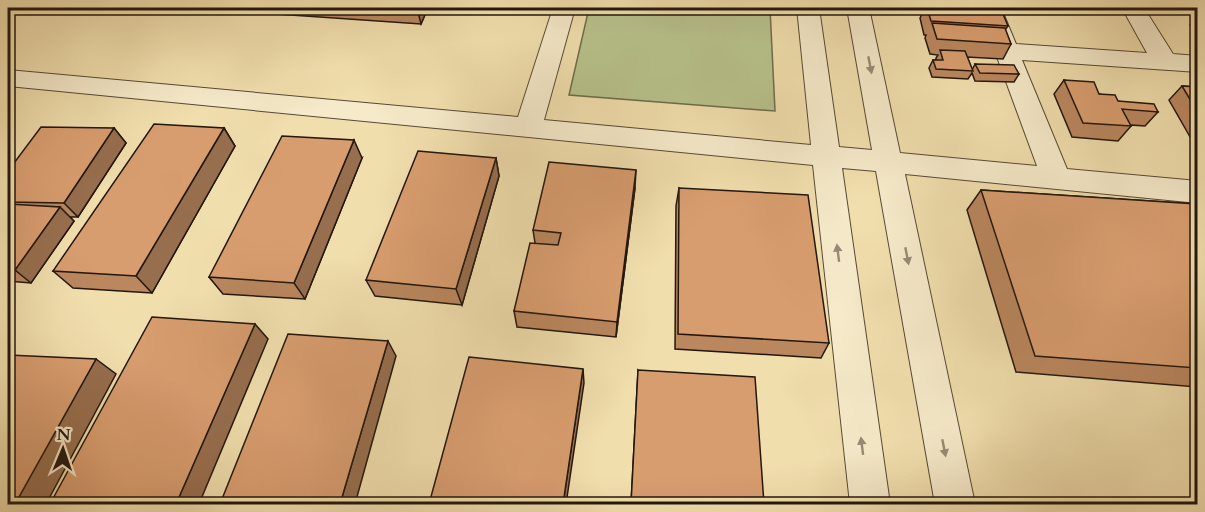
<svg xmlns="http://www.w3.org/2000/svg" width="1205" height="512" font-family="Cardo,serif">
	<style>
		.green { fill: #b8c28b; stroke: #6d6c4c; stroke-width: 1.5 }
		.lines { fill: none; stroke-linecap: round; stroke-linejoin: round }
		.minor-casing { stroke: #564935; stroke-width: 2 }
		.minor { fill: #f6eaca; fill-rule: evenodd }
		.wall { fill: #ba875f; stroke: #22170d; stroke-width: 1.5 }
		.shaded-wall { fill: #976e4e; stroke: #22170d; stroke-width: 1.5 }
		.building { fill: #d89d6f; stroke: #22170d; stroke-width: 1.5 }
		.oneway { fill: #978b75 }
	</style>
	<rect width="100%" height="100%" fill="#f1dead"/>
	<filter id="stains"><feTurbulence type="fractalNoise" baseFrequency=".00333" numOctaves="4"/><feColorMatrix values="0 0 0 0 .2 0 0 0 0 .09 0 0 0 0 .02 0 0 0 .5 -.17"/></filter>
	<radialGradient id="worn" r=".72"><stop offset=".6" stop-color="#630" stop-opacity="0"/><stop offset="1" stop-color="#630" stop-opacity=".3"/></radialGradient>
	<path class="green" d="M589 8H770L775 111 569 95Z"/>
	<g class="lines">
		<defs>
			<path id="minor" d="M553 8H575L544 120 811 145 797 8H819L839 147 872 150 847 8H869L900 153 1037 166 979 8H1001L1016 44 1147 53 1122 8H1144L1173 54 1198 56V72L1022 60 1067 169 1198 181V203L905 174 975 504H935L876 171 842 168 890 504H850L813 165 8 86V70L518 117Z"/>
		</defs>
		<use href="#minor" class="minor-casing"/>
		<use href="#minor" class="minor"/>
	</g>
	<path class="wall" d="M190 8H428L421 24Z
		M925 8H984L1008 26 1005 30 1011 44 1003 59 967 57 972 70 975 64 1019 74 1014 82 975 81 972 73 968 79 932 77 929 68 933 60H936V58L938 55 930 54 925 38 926 35H924L920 18Z
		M1197 13V35L1190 25 1194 20 1193 19Z
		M1064 80 1118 101 1158 112 1145 126 1130 125 1131 126 1118 141 1072 137 1054 94Z
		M1182 86 1197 87V149L1169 100Z
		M114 128 126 143 78 217H70L74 221 31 283 8 281V171Z
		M224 128 235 146 152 293 73 288 53 271Z
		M362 158 305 299 223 294 209 277Z
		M496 158 499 176 462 305 375 296 366 280Z
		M635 188 616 337 517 327 514 311 535 243 533 230Z
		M679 188 829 343 821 358 675 349 676 206Z
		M981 190 1197 204V387L1016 372 967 210Z
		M638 370 764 504H631Z"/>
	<path class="shaded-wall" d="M417 8H428L421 24Z
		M114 128 126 143 78 217 64 203Z
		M224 128 235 146 152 293 136 276Z
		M354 140 362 158 305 299 294 283Z
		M496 158 499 176 462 305 456 289Z
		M636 170 635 188 616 337 617 322Z
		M60 207 74 221 31 283 15 270Z
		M255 324 268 339 199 504H176Z
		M388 341 396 356 355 504H340Z
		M96 359 116 374 46 504H15Z
		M583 369 584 383 566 504H563Z"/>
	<path class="building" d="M927 8H984L1001 9 1008 26 931 21Z
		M932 23 1005 28 1011 44 937 39Z
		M940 50 965 51 973 71 936 69 933 60H943Z
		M975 64 1014 65 1019 74 980 73Z
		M1064 80 1094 82 1099 94 1115 95 1118 101 1154 104 1158 112 1122 109 1131 126 1083 123Z
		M1182 86 1197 87V111Z
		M154 124 224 128 136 276 53 271Z
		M41 127 114 128 64 203 8 202V171Z
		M282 136 354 140 294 283 209 277Z
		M418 151 496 158 456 289 366 280Z
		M549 162 636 170 617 322 514 311 530 243 558 245 561 233 533 230Z
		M679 188 808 195 829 343 678 334Z
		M981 190 1197 204V368L1035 356Z
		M8 204 60 207 15 270 8 269Z
		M152 317 255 324 176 504H50Z
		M288 334 388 341 340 504H220Z
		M8 355 96 359 15 504H8Z
		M469 357 583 369 563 504H429Z
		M638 370 755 377 764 504H631Z"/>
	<defs><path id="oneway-solid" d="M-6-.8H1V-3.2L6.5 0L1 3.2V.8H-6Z" transform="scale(1.5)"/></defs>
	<g class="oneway">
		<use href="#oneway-solid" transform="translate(870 65) rotate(79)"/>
		<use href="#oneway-solid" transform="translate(838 253) rotate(-97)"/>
		<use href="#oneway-solid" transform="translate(907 256) rotate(79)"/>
		<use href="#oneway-solid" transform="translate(862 446) rotate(-97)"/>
		<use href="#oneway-solid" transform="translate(944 448) rotate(79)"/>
	</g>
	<rect width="1205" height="512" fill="none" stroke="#f1dead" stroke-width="30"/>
	<rect x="9" y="9" width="1187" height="494" fill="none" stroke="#22170d" stroke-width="3"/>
	<rect x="15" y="15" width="1175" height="482" fill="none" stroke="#22170d" stroke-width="1.5"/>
	<g transform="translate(63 449) rotate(2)" stroke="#f6eaca" stroke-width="4.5" paint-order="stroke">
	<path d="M0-4.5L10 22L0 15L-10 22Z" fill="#22170d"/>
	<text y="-9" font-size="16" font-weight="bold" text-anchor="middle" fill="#22170d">N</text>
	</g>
	<rect width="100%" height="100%" filter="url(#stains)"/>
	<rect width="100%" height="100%" fill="url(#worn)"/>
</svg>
